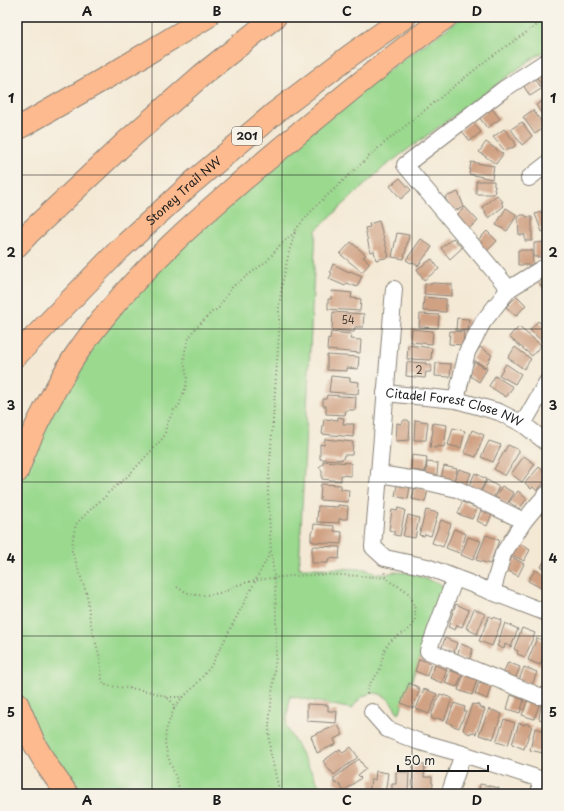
<svg xmlns="http://www.w3.org/2000/svg" width="564" height="811" font-family="'Playpen Sans',sans-serif">
	<style>
		.green { fill: #9ad98e; stroke: #5b7a55 }
		.building { fill: #d0a183 }
		.lines { fill: none; stroke-linecap: round; stroke-linejoin: round }
		.minor-casing { stroke: #888278; stroke-width: 18 }
		.highway-casing { stroke: #888278; stroke-width: 24 }
		.path { stroke: #888278; stroke-width: 2; stroke-dasharray: 1 3; stroke-linecap: butt }
		.minor { stroke: #fff; stroke-width: 16 }
		.highway { stroke: #fcba8e; stroke-width: 22 }
		.grid { fill: none; stroke: #1c1c1c; stroke-width: 1; stroke-opacity: 0.55 }
		.labels { text-anchor: middle; stroke-width: 3; stroke-linejoin: round; paint-order: stroke }
		.number-label { font-size: 10px; fill: #493d36 }
		.shield { fill: #f7f3e8; stroke: #5e5c59; stroke-width: 1 }
		.shield-label { font-size: 11px; font-weight: bold; fill: #1c1c1c }
		.street-label { font-size: 12px; fill: #1c1c1c; stroke: #f7f3e8 }
		.neatline { fill: none; stroke: #1c1c1c; stroke-width: 1.5 }
		.grid-label { font-size: 13px; text-anchor: middle; font-weight: bold; fill: #1c1c1c }
	</style>
	<rect width="100%" height="100%" fill="#f7f3e8"/>
	<filter id="ink" filterUnits="userSpaceOnUse"><feTurbulence type="fractalNoise" baseFrequency=".025" numOctaves="2"/><feDisplacementMap in="SourceGraphic" scale="8" xChannelSelector="R" yChannelSelector="G"/><feConvolveMatrix kernelMatrix="1 2 1 2 8 2 1 2 1" color-interpolation-filters="sRGB"/></filter>
	<filter id="wash" filterUnits="userSpaceOnUse"><feTurbulence type="fractalNoise" baseFrequency=".012" numOctaves="4" result="noise"/><feDisplacementMap in="SourceGraphic" scale="16" xChannelSelector="R" yChannelSelector="G"/><feGaussianBlur stdDeviation="0.9" result="paint"/><feColorMatrix in="noise" values="0 0 0 0 0 0 0 0 0 0 0 0 0 0 0 0 0 1.4 0 .05"/><feComposite in="paint" operator="in"/></filter>
	<g filter="url(#wash)">
		<rect width="100%" height="100%" fill="#f4e9d5"/>
		<path class="green" d="M463 17H547V50L533 58 384 167 316 230 299 568 365 569 376 574H387L393 572 410 573 447 587 399 714C395 709 392 702 387 698 373 687 359 696 352 709L290 696 286 726 324 794H73L20 701 17 688V487L23 463 60 388 150 272 344 102Z"/>
		<g id="blocks">
			<path class="building" d="M547 69V85L543 88 536 76Z
				M534 78 541 89 530 96 523 85Z
				M547 99V122L536 105Z
				M491 107 500 119 487 128 479 117Z
				M533 110 545 127 535 134 523 117Z
				M472 121 481 132 470 141 461 130Z
				M522 122 532 136 522 145 511 129Z
				M504 129 515 142V146L512 148H509L505 151 493 137Z
				M486 142 503 154 496 164 479 152Z
				M471 162 494 166 492 179 469 174Z
				M400 178 411 190 401 199 390 186Z
				M476 181H494V186H495V188H494V190H495L494 194H476Z
				M458 192 464 207 451 212 445 197Z
				M497 195 503 202 501 203 504 206 489 218 485 213 486 212 482 207Z
				M465 207 478 221 467 230 455 217Z
				M506 208 517 215 507 231 496 225Z
				M547 210V230L542 232 535 214Z
				M521 215H525L527 217H532V241H525V235H519L518 218Z
				M379 221 389 257 376 260 374 251 370 252 365 228 370 227 369 224Z
				M487 231 497 241 487 251 477 241Z
				M397 233 409 235 404 259 392 257Z
				M453 238 462 248 450 259 441 248Z
				M421 239 432 247 418 266 412 262 411 263 406 260Z
				M351 242 366 255 363 257 370 263 362 272 340 254Z
				M547 242V257H534V243Z
				M518 250H532L533 265H518Z
				M432 259 439 269 424 280 417 269Z
				M333 264 349 272 350 271 362 276 357 287 347 283 345 286 329 279 332 273 330 272Z
				M547 277V294L539 283Z
				M432 283 452 284V296L424 294 425 284H432Z
				M332 291 352 293 351 298 361 299 360 311 328 309V299H331Z
				M517 296 526 305 516 316 506 307Z
				M424 297 446 299V312L423 311Z
				M333 312 364 314 363 327H355L354 332 332 330Z
				M420 314 439 315 438 328 419 327Z
				M457 318 469 319 468 331 456 330Z
				M538 321 547 329V342L545 344 530 330Z
				M519 327 541 345 532 356 509 337 514 331H515Z
				M412 329 433 331 432 344 411 342Z
				M450 331 464 332 463 345 449 344Z
				M331 332 351 334 350 339 361 340 360 353 327 350 328 338 330 339Z
				M408 345 432 348 431 360 407 359Z
				M480 347 492 355 485 367 472 359Z
				M515 347 531 359 524 369 508 358Z
				M327 355 359 357 358 369 347 368V371L327 370Z
				M407 362 426 363V365H431V372H426L425 378 406 376Z
				M475 362 487 369 479 382 467 374Z
				M436 363 451 364 450 377 435 376Z
				M506 364 521 374 515 384 499 375Z
				M331 376 350 378V381L359 382 358 394 329 392Z
				M495 376 513 387 506 397 489 386Z
				M327 395 356 397 355 410H346L345 415 326 414V406H323V399H326Z
				M338 417 344 418 343 424H354L353 437 322 434 324 419 338 420Z
				M404 420H408L410 423 409 440 396 441 397 423 401 424Z
				M415 420 428 422 426 440H414Z
				M433 423 447 425 444 447 437 446 436 448 430 447 433 430 432 429Z
				M453 428 465 431 461 448 448 445Z
				M472 430 484 435 476 457 464 453Z
				M325 439 353 442 352 455H344L343 459H341V460L320 459V444L324 445Z
				M489 441 501 445 493 462 481 457Z
				M508 445 519 450V452L505 476 494 469Z
				M412 455 427 457 425 472 411 470Z
				M524 456 535 464 522 482 511 474Z
				M323 461 351 463V476L341 475V481L322 479V471L319 467 323 464Z
				M427 462 438 463 437 475 426 474Z
				M444 466 457 469 454 481 441 478Z
				M539 467 547 475V479L537 491 533 487 531 489 525 483Z
				M459 469 471 473 466 486 454 482Z
				M475 473 486 479 480 492 469 486Z
				M487 480 499 487 493 498 481 492Z
				M321 484 341 485V489L349 490 348 502 320 500Z
				M397 485 410 487 408 499 395 496Z
				M502 486 514 493 507 504 495 497Z
				M415 487 428 490 425 502 412 499Z
				M518 491 527 499 519 509 509 502Z
				M462 502 477 508 472 519 458 514Z
				M338 505 348 506 347 519H339V523L317 522 318 506 338 507Z
				M547 505V519L540 513Z
				M398 508 405 510 400 536 394 535V531L389 530 392 510 397 511Z
				M426 510 438 513 431 536 425 534 424 536 419 535Z
				M481 510 492 514 487 526 477 521Z
				M408 515 419 518 415 538 403 536Z
				M441 520 451 524 443 547 432 543Z
				M314 524 334 526V531L342 532 341 544 313 542V541H311V532H313Z
				M454 529 466 534 459 553 446 548Z
				M486 535 499 540 490 564 476 560Z
				M468 537 481 541 473 560 461 555Z
				M519 543 530 550 524 561 512 555Z
				M313 546 340 547 339 559 330 558V560H328V563H312V547Z
				M547 556V571L541 567Z
				M512 557 524 564 518 576 505 569Z
				M535 570 547 576V586L545 590 528 581Z
				M456 604 469 610 462 627 457 625 455 630 448 627 450 623H449Z
				M474 609 485 614 477 634 469 630V629L466 628Z
				M489 616 493 618V617L502 620 492 646 479 641Z
				M505 623 518 629 511 647 505 644 504 649 497 646 499 642H498Z
				M522 628 535 633 525 657 517 654 518 651 514 649Z
				M445 638 457 643 453 655 441 650Z
				M537 638 547 642 546 651 540 665 528 660Z
				M461 644 473 649 469 661 457 656Z
				M419 659 431 663 427 676 415 671Z
				M508 662 520 667 515 679 503 674Z
				M435 665 447 670 442 683 430 678Z
				M524 667 537 672 532 685 519 680Z
				M450 670 462 675 457 687 445 683Z
				M463 675 477 680 472 695 458 690Z
				M479 682 491 686 487 699 475 694Z
				M409 683 418 687 417 688 420 689 413 708 401 703Z
				M424 689 437 694 429 714 416 709Z
				M440 694 452 698 444 721 437 718 436 720 431 718 432 716 431 715Z
				M511 695 524 700 520 713 507 709Z
				M527 701 539 705 534 719 522 715Z
				M454 703 465 707 464 711H466L459 728 451 725 452 724 447 722Z
				M307 704 328 705V711H337L336 723 307 721Z
				M472 704 474 705 475 704 479 705V707L485 709 476 734 471 732 470 734 464 731V730H463Z
				M541 705 547 706V721L539 719Z
				M489 709 502 714 493 739 489 737V738L479 735Z
				M504 719 515 723 508 745 496 742Z
				M519 723 525 725 526 723 532 726 524 749 512 744Z
				M338 725 343 735 334 739 336 744 317 753 311 736Z
				M535 728 542 730V731L547 732 543 753 530 750Z
				M351 747 358 757 334 775 331 771H330L323 761 340 749 343 753Z
				M359 759 366 769 358 775 361 778 344 791 339 784 334 783V778Z
				M413 765H425L424 777H432V783H433L432 794H412Z
				M376 771 388 773 385 794H369L371 779 375 780Z
				M396 772H409L408 794H392V784H396Z
				M480 784 499 788 498 794H477V792L479 789Z"/>
		</g>
	</g>
	<g filter="url(#ink)">
		<use href="#blocks" fill-opacity="0" stroke="#888278" stroke-width="1"/>
		<g class="lines">
			<defs>
				<g id="minor">
					<path d="M529 178 547 164"/>
					<path d="M394 289 373 547 385 558 427 567 547 613"/>
					<path d="M509 289 405 165 504 89 547 61"/>
					<path id="s1" d="M385 393 456 400 499 412 523 424 547 443"/>
					<path d="M456 400 467 352 483 322 509 289 538 271 547 266"/>
					<path d="M523 424 547 382"/>
					<path d="M379 474 423 481 457 489 524 521"/>
					<path d="M455 578 428 651 539 696H547"/>
					<path d="M492 592 503 554 524 521 538 504 547 494"/>
					<path d="M372 712 387 729 417 741 463 754 540 779H547"/>
					<path d="M540 779V794"/>
					<path d="M451 794V789L463 754"/>
				</g>
				<g id="highway">
					<path d="M17 129 116 72 207 17"/>
					<path d="M17 246 29 233 127 141 202 75 275 17"/>
					<path id="s2" d="M17 355 120 249 193 182 276 112 351 55 405 17"/>
					<path d="M17 472C25 449 35 427 47 405 56 389 65 371 75 356 130 275 207 210 281 148 335 103 389 58 446 17"/>
					<path d="M17 703 35 745 48 767 67 794"/>
				</g>
			</defs>
			<use href="#minor" class="minor-casing"/>
			<use href="#highway" class="highway-casing"/>
			<path class="path" d="M177 587C185 592 193 596 203 595 210 595 223 593 230 589 231 588 233 587 235 586 242 583 251 582 258 580 301 573 345 574 387 578
				M367 694C366 686 373 680 378 673 383 664 382 652 388 644 398 631 418 634 415 610 414 604 411 595 406 591 397 583 388 586 384 571
				M167 697H184
				M174 709C174 706 173 703 171 701 161 690 125 688 110 686L105 685 102 680 100 658 90 621 87 595 72 551 73 537 76 524 94 506 105 497 108 493 128 476 163 438 165 434 166 426 174 410 179 406 186 386 187 378 184 361 185 351 188 340 193 331 212 312 218 309 232 287 267 261 280 245 295 232
				M17 789 24 794
				M181 794 176 778 167 754 165 742 166 730 173 711 179 701 194 687 211 666 270 553
				M280 794 270 751 269 725 276 656V613L275 583 271 552 268 491 279 334V307L282 285 289 252 295 232 296 229 316 206 377 149 488 59 547 18"/>
			<use href="#minor" class="minor"/>
			<use href="#highway" class="highway"/>
		</g>
	</g>
	<path class="grid" d="M152 17V794M282 17V794M412 17V794M17 175H547M17 329H547M17 482H547M17 636H547"/>
	<g class="labels">
		<g class="number-label">
			<text x="348" y="324">54</text>
			<text x="419" y="374">2</text>
		</g>
		<rect class="shield" x="232" y="127" width="30" height="18" rx="3"/>
		<g class="shield-label">
			<text x="247" y="140">201</text>
		</g>
		<g class="street-label">
			<text dy="4" stroke="none"><textPath href="#s2" startOffset="234">Stoney Trail NW</textPath></text>
			<text dy="4" stroke="none"><textPath href="#s1" startOffset="71">Citadel Forest Close NW</textPath></text>
		</g>
	</g>
	<rect width="564" height="811" fill="none" stroke="#f7f3e8" stroke-width="44"/>
	<path d="M398 765v6h90v-6" fill="none" stroke="#1c1c1c" stroke-width="2"/>
	<text x="404" y="765" font-size="12" fill="#1c1c1c" stroke="#f7f3e8" stroke-width="3" paint-order="stroke">50 m</text>
	<rect x="22" y="22" width="520" height="767" class="neatline"/>
	<g class="grid-label">
		<text x="87" y="16">A</text>
		<text x="217" y="16">B</text>
		<text x="347" y="16">C</text>
		<text x="477" y="16">D</text>
		<text x="11" y="103">1</text>
		<text x="553" y="103">1</text>
		<text x="11" y="257">2</text>
		<text x="553" y="257">2</text>
		<text x="11" y="410">3</text>
		<text x="553" y="410">3</text>
		<text x="11" y="563">4</text>
		<text x="553" y="563">4</text>
		<text x="11" y="717">5</text>
		<text x="553" y="717">5</text>
		<text x="87" y="805">A</text>
		<text x="217" y="805">B</text>
		<text x="347" y="805">C</text>
		<text x="477" y="805">D</text>
	</g>
</svg>
